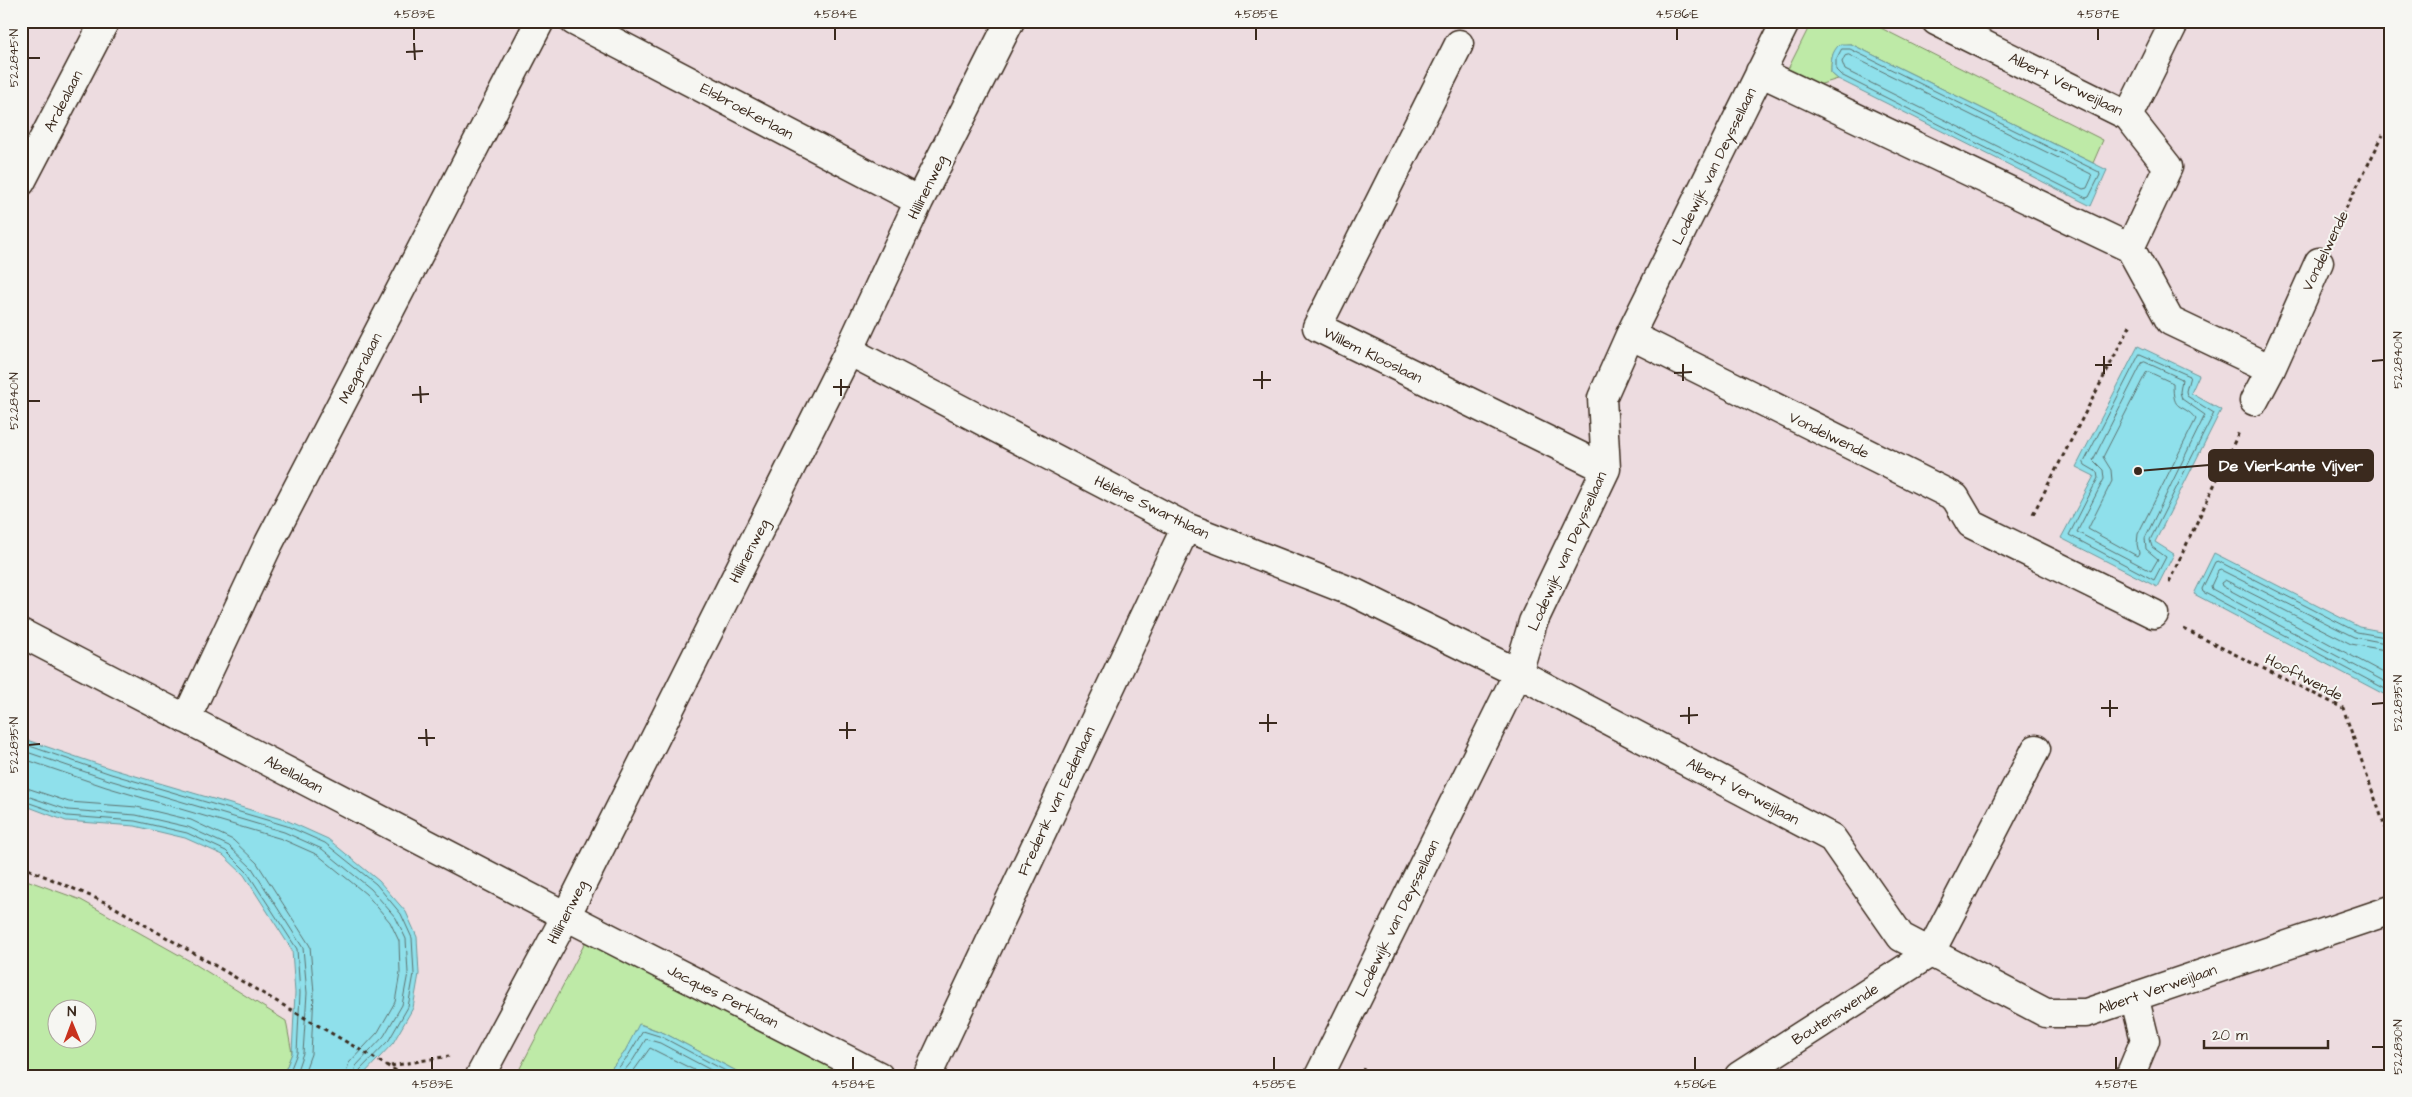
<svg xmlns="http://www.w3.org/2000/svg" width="2412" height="1097" font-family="'Architects Daughter',sans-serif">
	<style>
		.green { fill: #beeaa7; stroke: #7c8a62; fill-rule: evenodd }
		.water { fill: #8fe0eb; stroke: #6d9799 }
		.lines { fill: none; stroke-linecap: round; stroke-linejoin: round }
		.shore { stroke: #5d7370; stroke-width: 1 }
		.minor-casing { stroke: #3b2a1e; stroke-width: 31 }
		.path { stroke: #3b2a1e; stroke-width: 3; stroke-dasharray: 4 4; stroke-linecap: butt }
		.minor { stroke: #f6f6f2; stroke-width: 28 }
		.ticks { fill: none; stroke: #3b2a1e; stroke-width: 2 }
		.labels { text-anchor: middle; stroke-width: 4; stroke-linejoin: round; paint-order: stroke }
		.street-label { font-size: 15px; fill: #3b2a1e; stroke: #f6f6f2 }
		.leader { fill: none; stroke: #3b2a1e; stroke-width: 2 }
		.callout-dot { fill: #3b2a1e; stroke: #f6f6f2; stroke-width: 2 }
		.callout { fill: #3b2a1e; stroke: #3b2a1e; stroke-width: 2 }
		.callout-label { font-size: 16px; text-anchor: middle; font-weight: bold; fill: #fff }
		.neatline { fill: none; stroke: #3b2a1e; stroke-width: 2 }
		.ticks-label { font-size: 12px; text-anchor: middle; fill: #3b2a1e }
	</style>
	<rect width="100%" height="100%" fill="#eddce0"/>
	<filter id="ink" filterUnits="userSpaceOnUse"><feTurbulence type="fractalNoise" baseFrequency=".02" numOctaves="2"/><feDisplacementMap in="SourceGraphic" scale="10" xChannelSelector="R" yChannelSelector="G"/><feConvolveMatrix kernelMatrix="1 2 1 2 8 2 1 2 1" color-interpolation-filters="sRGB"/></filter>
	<g filter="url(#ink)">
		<path class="green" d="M1812 21H1867L2103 140 2093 163 1851 44C1832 44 1831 57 1831 73L1838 79 1815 86 1787 71Z
			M21 878 81 900 190 961 286 1021 292 1053 283 1076H21ZM58 1010H88V1040H58Z
			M586 941 848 1076H746L664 1033 640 1024 624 1053 605 1076H516Z"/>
		<path class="water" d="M1840 44H1851L2107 170 2091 206 1838 79 1831 73C1831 61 1831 52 1840 44Z
			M2138 346 2199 375 2191 393 2221 410 2155 542 2174 554 2157 587 2061 538 2094 476 2076 467Z
			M2214 553 2359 627 2391 633V698L2194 594Z
			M21 738 112 769 288 821 328 839 379 881 406 912 417 937 419 974 413 1008 393 1043 362 1076H283L292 1053 295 993 292 950 244 875 223 855 185 838 135 826 66 821 21 804Z
			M639 1024 664 1033 746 1076H605L624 1053Z"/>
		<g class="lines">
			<path class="shore" d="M1842 49H1850L2099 172 2100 175 2089 197 2086 198 1841 75 1836 70V60Z
				M1849 55 2091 174 2092 177 2087 188 2083 189 1845 70 1842 62 1845 56Z
				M2140 354 2190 376 2186 391 2187 396 2214 413 2150 540 2152 547 2166 557 2154 580 2069 535 2098 478 2097 472 2085 465 2084 463Z
				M2145 362 2182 379 2180 392 2182 399 2205 415 2145 538 2146 549 2158 559 2151 571 2077 532 2104 479 2103 470 2093 460 2142 363Z
				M2149 372 2173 383C2173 414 2181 401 2196 419L2138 534 2137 544 2139 553 2137 556 2088 529 2112 481 2111 470 2103 457 2146 373Z
				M2391 638 2357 632 2218 561 2215 562 2202 589 2203 592 2391 692
				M2391 644 2354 637 2221 570 2218 571 2211 586 2212 589 2391 685
				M2391 651 2351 644 2225 580 2221 583 2222 586 2391 677
				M21 743 111 774 287 826 325 843 376 884 401 914 412 938 414 974 408 1007 389 1040 360 1070 359 1076
				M21 750 109 780 284 832 322 849 371 889 396 918 406 939 408 973 402 1005 384 1036 356 1066 353 1076
				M21 758 106 787 282 839 318 855 366 894 390 922 399 941 400 973 395 1002 378 1032 349 1063 345 1076
				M21 786 69 802 137 807 191 820 233 840 257 863 310 946 314 993 311 1054 303 1076
				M21 794 68 810 136 815 188 827 229 846 252 868 303 948 307 993 303 1053 295 1076
				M21 800 67 816 135 821 187 833 226 851 247 872 297 949 300 993 297 1053 288 1076
				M612 1076 628 1056 643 1031 662 1037 735 1076
				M620 1076 633 1060 646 1039 660 1043 722 1076
				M630 1076 650 1048 706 1076"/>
			<defs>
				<path id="minor" d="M574 21 919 201
					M1936 21 2128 116 2175 21
					M1459 44 1317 327 1606 469
					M1760 72 2130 248 2170 321 2271 369 2319 262
					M2128 116 2168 167 2130 248
					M21 182 105 21
					M1630 335 1955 497 1971 524 2154 614
					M849 351 1186 527 1355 593 1518 673 1832 838 1901 937 2046 1013H2086L2391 910
					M2254 401 2271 369
					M21 633 566 916 879 1076
					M186 719 269 543 540 21
					M480 1076 566 916 849 351 919 201 1010 21
					M927 1076 1186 527
					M1319 1076 1518 673 1533 622 1606 469 1602 398 1630 335 1786 21
					M1739 1076 1930 953 2036 749
					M2130 1076 2145 1040 2134 996"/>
			</defs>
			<use href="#minor" class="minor-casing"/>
			<path class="path" d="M2335 230 2383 135
				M2033 514 2131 324
				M2169 582 2239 432
				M2184 629 2343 708 2391 844
				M21 866 109 904 405 1076
				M391 1066 449 1056
				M1362 1069 1377 1076"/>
			<use href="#minor" class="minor"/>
		</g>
	</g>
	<path class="ticks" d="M414 28V40M835 28V40M1256 28V40M1677 28V40M2098 28V40M414 43 415 60M406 52 423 51M28 58H40M2104 356V374M2372 361 2384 360M1683 364V381M2095 365H2112M1262 371V389M1674 373 1692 372M841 379V396M1253 380H1271M420 386 421 403M833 387H850M412 395 429 394M28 401H40M2110 700V717M2372 704 2384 703M1689 707V724M2101 708H2118M1268 714V732M1680 716 1698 715M847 722V739M1259 723H1277M426 729 427 746M839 730H856M418 738H435M28 745 40 744M2372 1047H2384M432 1057V1070M853 1057V1070M1274 1057V1070M1695 1057V1070M2116 1057V1070"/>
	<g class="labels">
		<g class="street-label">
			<text transform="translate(2066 84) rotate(26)" y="5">Albert Verweijlaan</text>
			<text transform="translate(63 101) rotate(-63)" y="5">Ardealaan</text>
			<text transform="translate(747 111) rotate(28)" y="5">Elsbroekerlaan</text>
			<text transform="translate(1714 166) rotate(-64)" y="5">Lodewijk van Deyssellaan</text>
			<text transform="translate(927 187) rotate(-64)" y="5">Hillinenweg</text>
			<text transform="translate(2325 251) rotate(-64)" y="5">Vondelwende</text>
			<text transform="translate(1373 355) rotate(26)" y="5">Willem Klooslaan</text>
			<text transform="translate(360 368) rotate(-63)" y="5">Megaralaan</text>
			<text transform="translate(1829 435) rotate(26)" y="5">Vondelwende</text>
			<text transform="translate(1152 507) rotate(26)" y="5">Hélène Swarthlaan</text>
			<text transform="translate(749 551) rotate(-63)" y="5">Hillinenweg</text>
			<text transform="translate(1567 551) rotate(-66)" y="5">Lodewijk van Deyssellaan</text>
			<text transform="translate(2304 677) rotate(27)" y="5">Hooftwende</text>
			<text transform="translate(294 774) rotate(28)" y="5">Abellalaan</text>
			<text transform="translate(1743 791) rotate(28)" y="5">Albert Verweijlaan</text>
			<text transform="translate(1056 801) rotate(-65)" y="5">Frederik van Eedenlaan</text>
			<text transform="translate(567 912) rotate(-63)" y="5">Hillinenweg</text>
			<text transform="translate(1397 918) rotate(-64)" y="5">Lodewijk van Deyssellaan</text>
			<text transform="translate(2157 989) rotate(-19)" y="5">Albert Verweijlaan</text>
			<text transform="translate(723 996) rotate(27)" y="5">Jacques Perklaan</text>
			<text transform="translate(1835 1014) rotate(-33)" y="5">Boutenswende</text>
		</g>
	</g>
	<path class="leader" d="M2138 471L2209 465"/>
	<circle class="callout-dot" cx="2138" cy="471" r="5"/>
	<rect class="callout" x="2209" y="450" width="164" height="31" rx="5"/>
	<g class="callout-label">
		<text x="2291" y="471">De Vierkante Vijver</text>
	</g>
	<rect width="2412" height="1097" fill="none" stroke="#f6f6f2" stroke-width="55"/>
	<g transform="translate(72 1024) rotate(359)"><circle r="24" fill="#f6f6f2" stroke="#aba49d"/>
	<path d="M0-4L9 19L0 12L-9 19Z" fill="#c8321e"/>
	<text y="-8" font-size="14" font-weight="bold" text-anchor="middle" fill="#3b2a1e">N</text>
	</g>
	<path d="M2204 1040v8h124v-8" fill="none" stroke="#3b2a1e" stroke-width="2.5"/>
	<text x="2212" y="1040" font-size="15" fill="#3b2a1e" stroke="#f6f6f2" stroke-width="4" paint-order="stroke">20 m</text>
	<rect x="28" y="28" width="2356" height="1042" class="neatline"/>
	<g class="ticks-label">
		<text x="414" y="18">4.583°E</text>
		<text x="835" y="18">4.584°E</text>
		<text x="1256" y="18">4.585°E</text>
		<text x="1677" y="18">4.586°E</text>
		<text x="2098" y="18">4.587°E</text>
		<text transform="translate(14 58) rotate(-90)" y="4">52.2845°N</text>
		<text transform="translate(2398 360) rotate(-90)" y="4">52.2840°N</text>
		<text transform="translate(14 401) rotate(-90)" y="4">52.2840°N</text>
		<text transform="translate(2398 703) rotate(-90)" y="4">52.2835°N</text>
		<text transform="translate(14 745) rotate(-90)" y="4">52.2835°N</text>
		<text transform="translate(2398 1047) rotate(-90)" y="4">52.2830°N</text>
		<text x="432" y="1088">4.583°E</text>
		<text x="853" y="1088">4.584°E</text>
		<text x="1274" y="1088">4.585°E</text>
		<text x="1695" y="1088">4.586°E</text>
		<text x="2116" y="1088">4.587°E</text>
	</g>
</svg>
